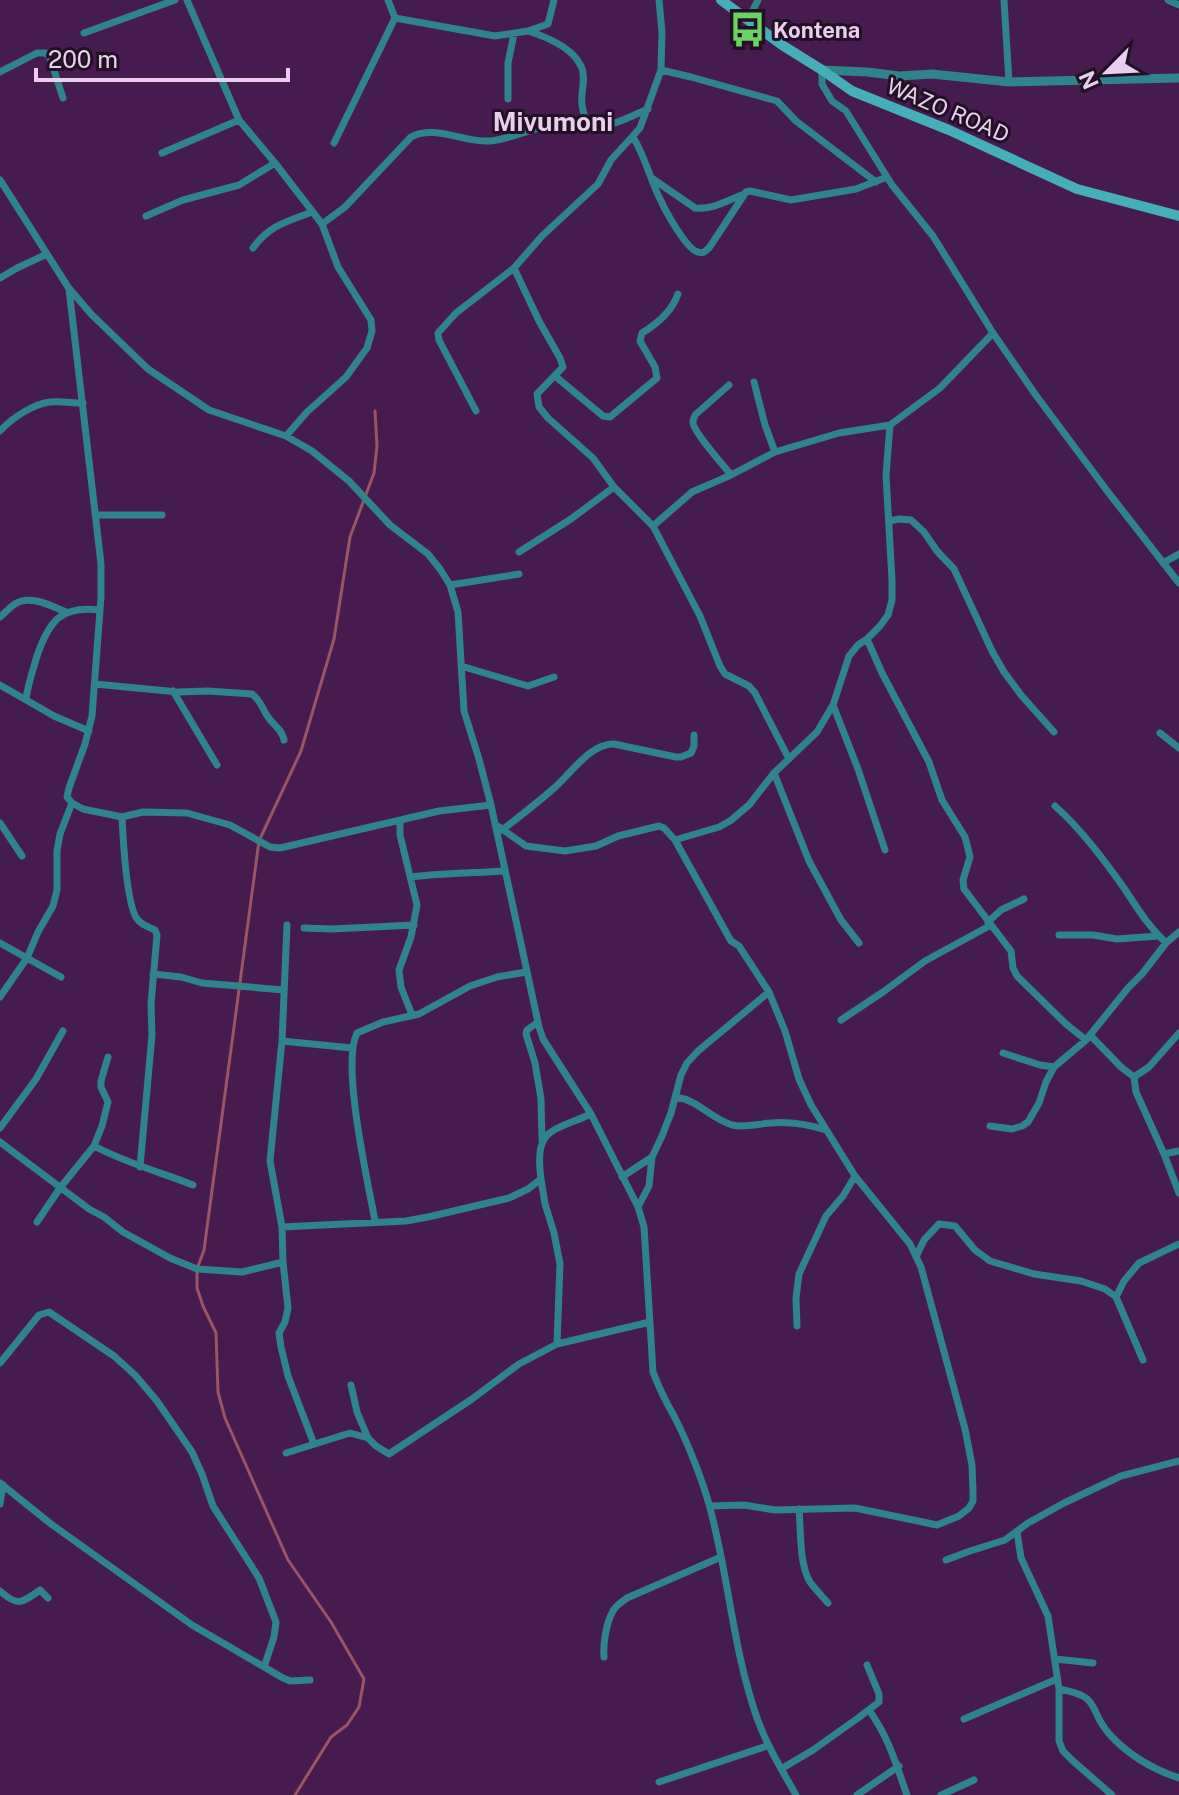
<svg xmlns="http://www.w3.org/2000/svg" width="1179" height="1795" font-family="'Public Sans',sans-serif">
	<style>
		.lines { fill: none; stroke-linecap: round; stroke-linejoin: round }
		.stream { stroke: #995662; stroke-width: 3 }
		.minor { stroke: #2f848a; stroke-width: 7 }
		.tertiary { stroke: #2f848a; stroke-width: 9 }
		.secondary { stroke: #44afb7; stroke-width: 10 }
		.labels { text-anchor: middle; stroke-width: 6; stroke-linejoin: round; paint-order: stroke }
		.poi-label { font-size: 22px; font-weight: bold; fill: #e9cfed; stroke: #221025; text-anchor: start }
		.street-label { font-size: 22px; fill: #e9cfed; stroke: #221025 }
		.quarter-label { font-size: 26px; font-weight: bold; fill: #e9cfed; stroke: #221025 }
	</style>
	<rect width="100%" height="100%" fill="#461b4d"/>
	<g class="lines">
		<path class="stream" d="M295 1795 331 1737 347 1725 359 1707 364 1679 331 1622 288 1560 225 1418 218 1392 216 1333 203 1306 197 1288V1269L204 1250 259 841 301 751 334 639 350 537 374 473 377 446 375 411"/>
		<path class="minor" d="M187 0 239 120 275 163 322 224 338 267 371 320 372 331 367 348 346 377 307 412 286 436
			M1004 0 1009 82
			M1168 0 1179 5
			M395 18 495 36 528 31 548 24 554 0
			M748 20 758 0
			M528 31C547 37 572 47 581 66 587 78 580 93 582 105 583 112 585 118 587 124
			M84 33 175 0
			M661 70 691 77 777 101 796 121 876 182
			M822 70V84L832 101 846 111 892 185 933 236 993 333 1035 394 1108 492 1179 583
			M0 72 37 53H46L50 58 63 98
			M508 99V63L514 34
			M633 137C646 158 650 180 661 201 666 212 687 250 698 252 704 254 705 251 709 248L746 192 750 191 791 200 856 189 887 177
			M334 143 395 18 388 0
			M162 153 239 120
			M653 179 695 208C713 210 728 200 744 194
			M0 180 68 287 91 314 148 369 209 410 286 436 312 451 349 481 390 525 428 554 440 569 450 585 458 612 464 711 479 759 491 805 539 1027 543 1039 591 1114 638 1207 644 1227 653 1372C659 1388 666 1402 674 1416 687 1441 703 1481 710 1508 729 1578 733 1650 757 1718 767 1746 782 1770 796 1795
			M146 216 183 200 239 185 275 163
			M322 224 345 207 411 137C434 124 465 143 490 141 511 139 530 129 551 125 570 121 588 127 607 125 620 123 635 114 648 109
			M253 248C270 225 286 222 312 212
			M514 268 539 321 560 358 563 367 537 394 539 407 548 418 593 458 614 487 653 526 700 616 720 666 725 674 749 686 755 693 789 759
			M0 278 17 268 47 254
			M69 289 101 564V597L92 716 85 744 69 788 67 797 72 803 83 809 122 817 143 812 187 813 230 825 270 847 280 848 439 811 491 805
			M555 376 603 416 610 417 657 378 655 367 640 341 642 333C657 324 672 311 678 294
			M754 382 765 425 775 452
			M729 385 695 415C694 418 693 419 693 422 692 430 724 466 731 475
			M476 411 439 340 438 333 456 313 514 268 542 236 598 184 611 160 640 128 661 70 662 32 659 0
			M0 431C12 418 33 404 50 402 61 401 73 403 83 403
			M95 515H162
			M889 521 899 519 911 520 924 532 937 551 954 569 992 651 1004 672 1021 695 1054 732
			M653 526 692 492 731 475 775 452 839 433 890 425 940 388 993 333
			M519 552 571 519 614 487
			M1163 563 1179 554
			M450 585 519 574
			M0 617C5 613 10 607 15 604 30 594 51 606 66 612
			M867 639 882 673 929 762 942 800 965 837 970 857 963 880 964 889 1011 951 1013 968 1017 976 1066 1024 1086 1040
			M461 666 528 686 554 677
			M95 684 178 692 208 691 252 694C261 700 262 709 268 717 274 726 282 729 284 740
			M0 685 54 716 89 731
			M173 691 217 765
			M26 699C28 684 33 670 37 656 49 621 61 605 100 610
			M833 705 858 769 885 850
			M1160 733 1179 748
			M774 773 809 861 841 920 859 943
			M1055 806C1081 829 1104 860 1124 888 1138 909 1148 926 1166 943
			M122 817C123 836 126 907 138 920 142 925 149 927 155 930L157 935 151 1004 152 1035 140 1167
			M400 821V835L417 905 411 937 399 970 401 987 412 1015
			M0 823 22 856
			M495 824 526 846 565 851 596 846 618 836 659 826 664 828 675 840 719 827 730 821 749 805 774 773 817 732 833 705 849 656 858 645 867 639 880 626 888 615 892 600V580L886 475 890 425
			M502 830C519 817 537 803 553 789 570 775 590 743 614 744L676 757H681L691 753 694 746V735
			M675 840 731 941 739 946 769 992 785 1031 799 1079 811 1105 855 1176 910 1244 921 1267 965 1429 972 1465 973 1491V1501L969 1508 959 1516 937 1525 855 1508 775 1510 744 1505 710 1506
			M411 877C443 873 474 873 505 871
			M988 922 1001 910 1024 899
			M304 928 332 929 414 925
			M1059 935H1093L1117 939 1159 936
			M0 943 61 977
			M153 974 181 977 202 983 284 990
			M0 997 27 958 38 932 53 906 57 890V851L60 834 72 803
			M841 1020 883 992 925 961 991 925
			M538 1022 527 1030 526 1034 535 1063 541 1099 542 1140
			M1090 1035 1121 1067 1134 1077 1136 1092 1164 1154 1179 1193
			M282 1041 352 1048
			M1003 1053 1040 1065 1054 1067
			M1134 1077 1149 1067 1179 1033
			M676 1097C698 1100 711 1119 732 1125 745 1128 757 1124 770 1123 790 1121 807 1124 826 1130
			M990 1126 1012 1129 1022 1126 1028 1122 1039 1103 1046 1082 1054 1067 1086 1040 1128 988 1142 974 1166 943 1179 932
			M0 1128 36 1079 63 1031
			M0 1142 89 1209 104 1217 123 1232 170 1258 197 1269 242 1272 283 1262 282 1227 406 1221 428 1217 509 1198 528 1189 541 1179C534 1128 551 1132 591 1114
			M94 1146C126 1163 160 1172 193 1185
			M1164 1154 1179 1151
			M622 1177 652 1157
			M541 1179 545 1204 554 1233 560 1264 557 1344
			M638 1207 649 1186 652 1157 662 1136 671 1113 681 1075 687 1063 698 1051 769 992
			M375 1221C368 1182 341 1065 357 1033L383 1022 419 1014 470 986 497 977 526 972
			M37 1222 60 1188 94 1146 102 1126 108 1102 101 1087V1081L108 1057
			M282 1227 270 1161 282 1041 287 925
			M916 1257 924 1240 939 1224 955 1226 975 1250 990 1261 1034 1274 1081 1281 1105 1289 1116 1297 1143 1360
			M283 1262 288 1308 285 1322 279 1333 281 1347 288 1376 314 1444
			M1116 1297 1124 1281 1139 1263 1179 1244
			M797 1326 796 1298 799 1274 826 1216 843 1196 855 1176
			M0 1363 39 1315 49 1312 114 1356 135 1375 157 1401 192 1452 202 1474 213 1506 259 1578 276 1622 274 1637 264 1667
			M351 1385 357 1412 368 1438
			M286 1453 350 1433 368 1438 376 1446 389 1454 472 1399 519 1364 557 1344 650 1322
			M0 1483 51 1524 192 1625 283 1678 290 1681 310 1680
			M0 1504 3 1485
			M799 1509C801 1530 799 1564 810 1582 815 1589 822 1596 828 1603
			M1017 1532 1021 1558 1048 1616 1059 1689V1741L1063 1751 1073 1761 1112 1795
			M946 1560 970 1551 1005 1540 1028 1523 1064 1503 1121 1476 1179 1461
			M0 1591C18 1607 22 1603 40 1590L48 1598
			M604 1657C603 1644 606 1623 613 1611 616 1605 622 1602 627 1598L721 1557
			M1055 1659 1093 1663
			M1059 1689C1104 1697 1086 1709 1111 1736 1130 1756 1152 1769 1179 1778
			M869 1710C889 1738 896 1764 907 1795
			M964 1719 1057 1679
			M781 1769 813 1750 858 1718 879 1702V1694L867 1665
			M659 1782 767 1746
			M857 1795 899 1766
			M941 1795 974 1780"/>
		<path class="tertiary" d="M822 70 867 72 899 76 932 74 1009 82 1179 78"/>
		<path class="secondary" d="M721 0 782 45 822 70 852 91 949 130 1077 189 1179 216"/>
	</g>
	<defs>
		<symbol id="bus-bare" viewBox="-9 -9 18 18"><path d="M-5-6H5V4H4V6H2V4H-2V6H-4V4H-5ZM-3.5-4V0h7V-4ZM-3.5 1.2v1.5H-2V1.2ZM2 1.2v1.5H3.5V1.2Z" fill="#6bd362" stroke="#221025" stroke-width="2.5" paint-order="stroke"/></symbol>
	</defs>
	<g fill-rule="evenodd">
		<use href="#bus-bare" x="722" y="4" width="51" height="51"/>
	</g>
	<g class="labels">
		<g class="poi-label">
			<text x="773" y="38">Kontena</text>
		</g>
		<g class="street-label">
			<text transform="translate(948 110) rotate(23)" y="8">WAZO ROAD</text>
		</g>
		<g class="quarter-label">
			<text x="553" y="131">Mivumoni</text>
		</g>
	</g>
	<g transform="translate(1107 72) rotate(246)" stroke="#221025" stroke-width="6" paint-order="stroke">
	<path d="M0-6L14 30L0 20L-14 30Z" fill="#e9cfed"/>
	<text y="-12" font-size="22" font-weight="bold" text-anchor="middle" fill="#e9cfed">N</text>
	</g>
	<path d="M36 68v12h252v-12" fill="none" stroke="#e9cfed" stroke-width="4"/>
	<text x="48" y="68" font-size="24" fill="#e9cfed" stroke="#221025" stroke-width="6" paint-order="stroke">200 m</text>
</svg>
